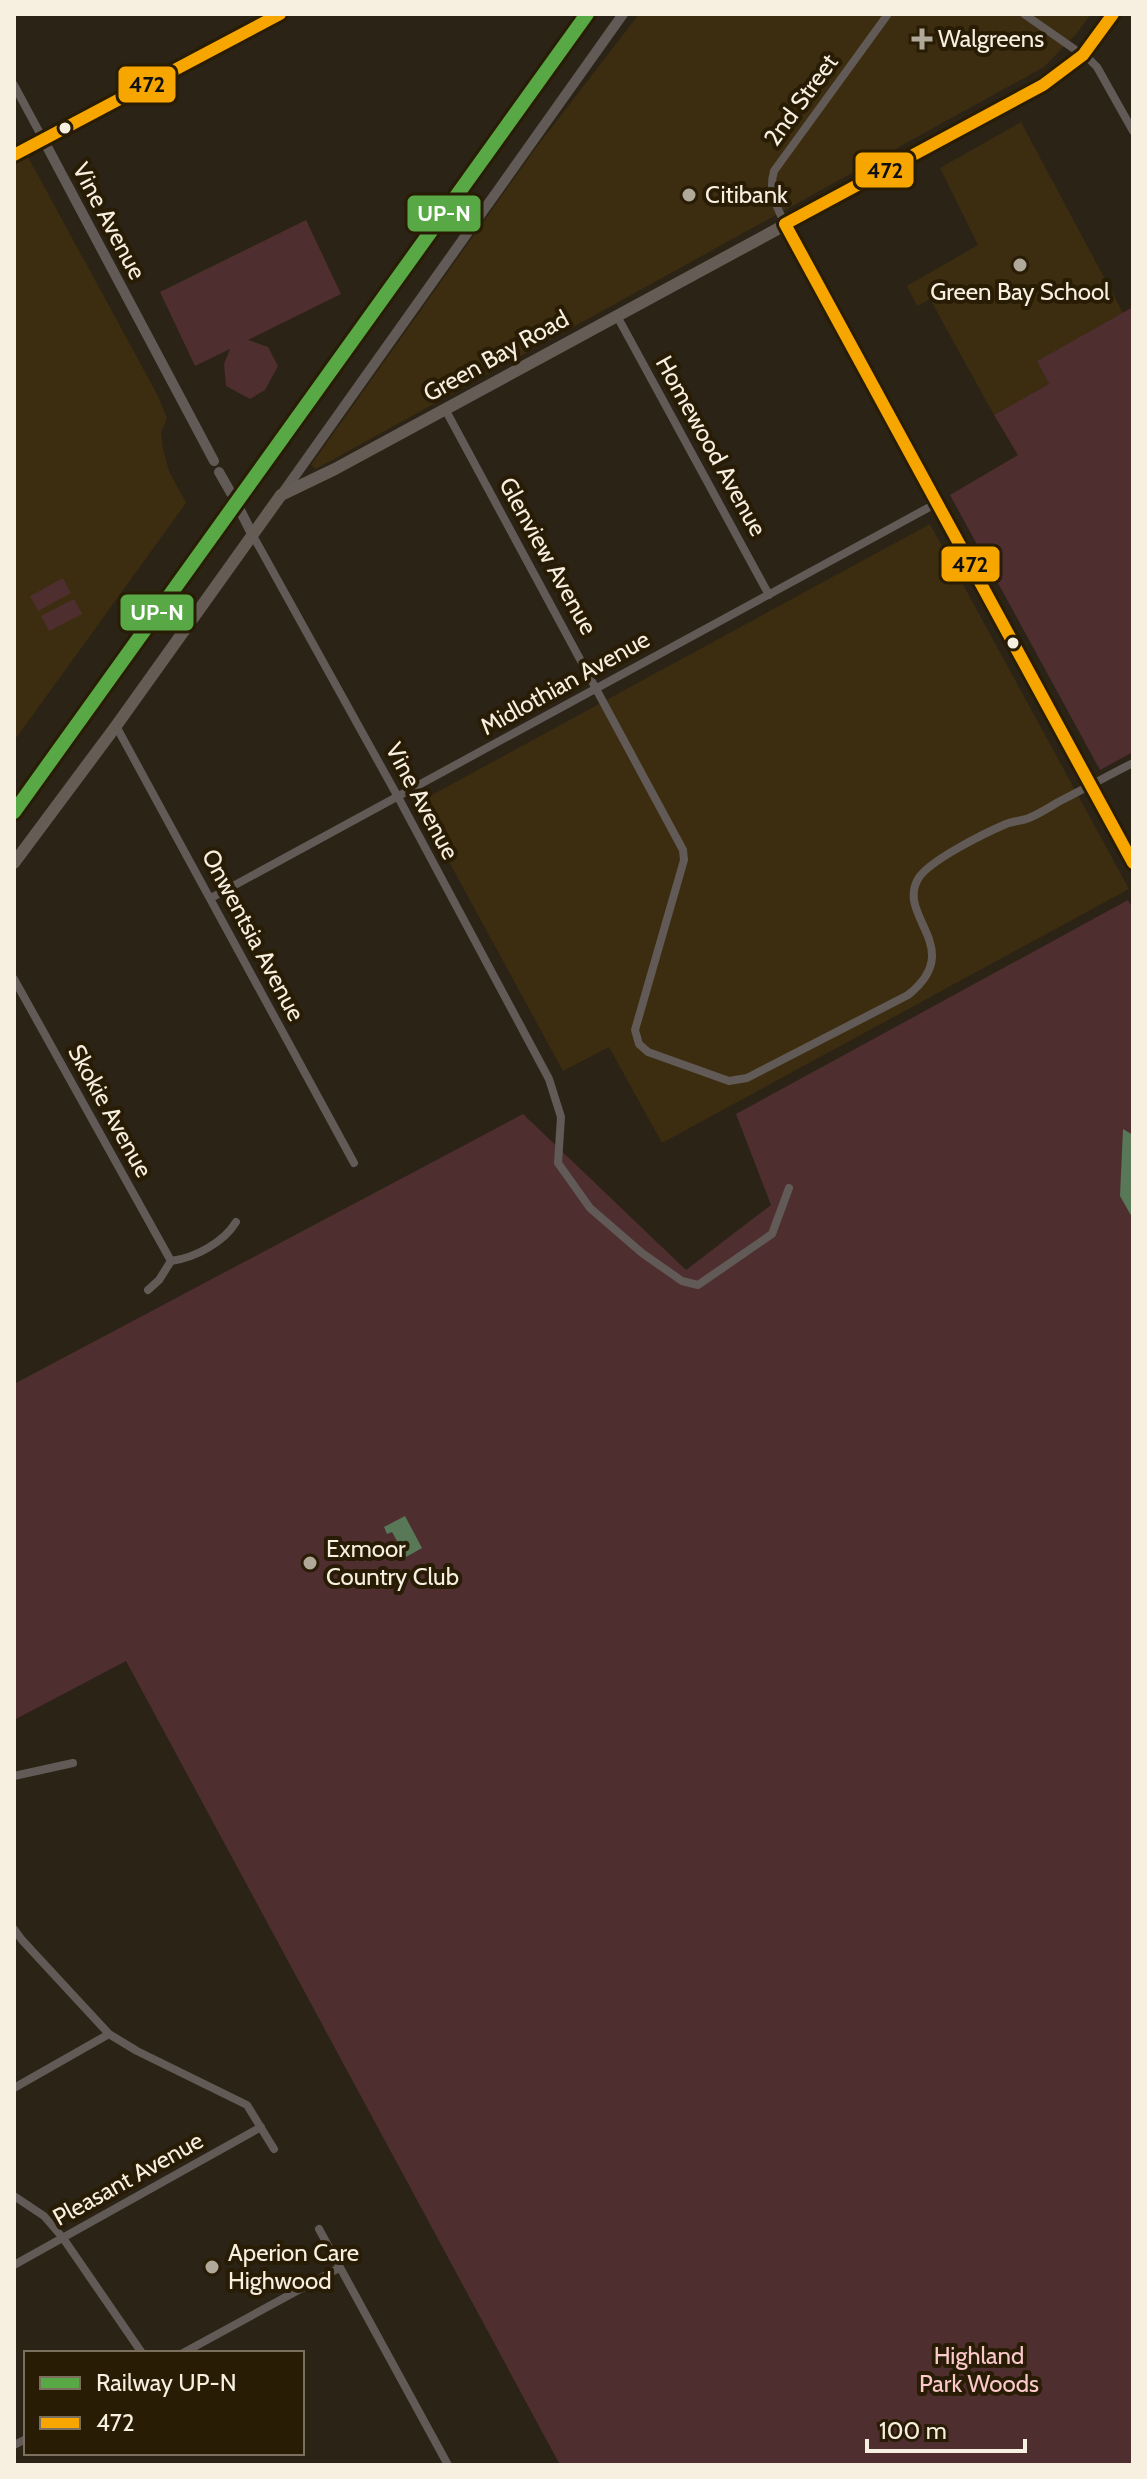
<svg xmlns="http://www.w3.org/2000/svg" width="1147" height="2479" font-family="Cabin,sans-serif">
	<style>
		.built { fill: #3c2d10 }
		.green { fill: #4e2e2f }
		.water { fill: #587858 }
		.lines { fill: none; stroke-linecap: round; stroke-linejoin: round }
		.minor { stroke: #615a56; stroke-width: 8 }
		.tertiary { stroke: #615a56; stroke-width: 10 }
		.secondary { stroke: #645c55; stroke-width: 12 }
		.bus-1-casing { stroke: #291c05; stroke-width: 18 }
		.bus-1 { stroke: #f7a600; stroke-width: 12 }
		.rail-1-casing { stroke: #291c05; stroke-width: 20 }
		.rail-1 { stroke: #58a945; stroke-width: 14 }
		.poi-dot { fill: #b0a899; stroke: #291c05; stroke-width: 3 }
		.bus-dot { fill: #f7efe0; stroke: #291c05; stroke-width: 3 }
		.labels { text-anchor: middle; stroke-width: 8; stroke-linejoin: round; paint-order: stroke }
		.poi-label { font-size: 24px; fill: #f7efe0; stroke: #291c05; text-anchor: start }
		.street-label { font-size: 24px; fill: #f7efe0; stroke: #291c05 }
		.park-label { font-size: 24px; fill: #fbc9cb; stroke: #291c05 }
		.line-badge { stroke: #291c05; stroke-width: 3 }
		.badge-label { font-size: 22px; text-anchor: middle; font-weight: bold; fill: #fff }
		.pale-badge-label { font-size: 22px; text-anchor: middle; font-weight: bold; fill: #111 }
	</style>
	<rect width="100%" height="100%" fill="#2b2316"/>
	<path class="built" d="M639 14H1091L1077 33 1044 67 316 469 311 465 535 149Z
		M1021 122 1123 313 1037 361 1049 384 994 415 930 299 917 306 907 286 978 245 940 168Z
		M28 157 157 394 167 418 161 433 163 449 169 471 186 503 14 741V164Z
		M930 524 1129 889 662 1143 609 1047 563 1071 417 803Z"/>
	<path class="green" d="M306 220 341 294 248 340 268 347 278 366 265 390 250 399 226 386 224 364 230 349 195 366 160 292Z
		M1133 307V752L1100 770 950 495 1018 455 994 415 1049 384 1037 361Z
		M63 578 71 593 38 611 30 596Z
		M74 599 82 614 49 631 41 616Z
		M1128 900 1133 909V2465H560L126 1661 14 1720V1384L523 1114 686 1270 771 1205 736 1114Z"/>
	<path class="water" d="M1123 1129 1133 1135V1219L1120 1196Z
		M405 1516 422 1548 406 1557 392 1532 387 1534 384 1527Z"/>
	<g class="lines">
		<path class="minor" d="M1024 14 1090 60 1097 67 1133 131
			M14 85 43 139
			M785 224C776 205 768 192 774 171L888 14
			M617 316 769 595
			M445 409 683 850 684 860 635 1030 639 1044 648 1052 729 1081 747 1078 908 995C967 948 896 917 918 879 928 861 985 833 1006 824 1013 821 1022 821 1029 818 1041 813 1051 806 1062 800 1086 788 1109 775 1133 763
			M252 534 398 797 549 1079 561 1117 558 1163 590 1208 642 1253 682 1281 698 1285 772 1234 789 1188
			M116 726 354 1163
			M211 898 937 503
			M14 979 171 1261
			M148 1290 159 1280 171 1261C195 1258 224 1242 236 1222
			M14 1776 73 1763
			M14 1929 22 1940 109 2034 137 2051 247 2105 274 2149
			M14 2088 109 2034
			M14 2196 44 2216 63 2238 142 2353
			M319 2229 448 2465
			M14 2265 261 2127
			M183 2353 339 2268
			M14 2445 26 2439"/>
		<path class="tertiary" d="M43 139 214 461
			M14 155 280 14
			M785 224 1133 863
			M219 472 231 493
			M282 494 623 14
			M239 508 252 534"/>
		<path class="secondary" d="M14 863 116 726 281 495 335 469 1043 85 1083 55 1113 14"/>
		<defs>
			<path id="bus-1" d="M1113 14 1083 55 1043 85 785 224 1133 863
				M14 155 280 14"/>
		</defs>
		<use href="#bus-1" class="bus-1-casing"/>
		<use href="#bus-1" class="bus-1"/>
		<defs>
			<path id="rail-1" d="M14 812 587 14"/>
		</defs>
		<use href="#rail-1" class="rail-1-casing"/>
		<use href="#rail-1" class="rail-1"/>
	</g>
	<g class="poi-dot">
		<path d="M918 27h8v8h8v8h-8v8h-8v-8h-8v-8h8z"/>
		<circle cx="689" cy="195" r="8"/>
		<circle cx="1020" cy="265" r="8"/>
		<circle cx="310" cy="1563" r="8"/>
		<circle cx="212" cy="2267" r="8"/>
	</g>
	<g class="bus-dot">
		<circle cx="65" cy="128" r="7"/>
		<circle cx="1013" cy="643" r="7"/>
	</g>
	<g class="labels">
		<g class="poi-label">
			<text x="938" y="47">Walgreens</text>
			<text x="705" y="203">Citibank</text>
			<text x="1020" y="300" text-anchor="middle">Green Bay School</text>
			<text x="326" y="1557">Exmoor<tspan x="326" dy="28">Country Club</tspan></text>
			<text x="228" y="2261">Aperion Care<tspan x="228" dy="28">Highwood</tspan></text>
		</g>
		<g class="street-label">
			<text transform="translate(801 100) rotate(-54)" y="8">2nd Street</text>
			<text transform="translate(109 221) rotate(62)" y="8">Vine Avenue</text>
			<text transform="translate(496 356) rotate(-29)" y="8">Green Bay Road</text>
			<text transform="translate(711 446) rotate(61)" y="8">Homewood Avenue</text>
			<text transform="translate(548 556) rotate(61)" y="8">Glenview Avenue</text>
			<text transform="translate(565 683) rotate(-29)" y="8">Midlothian Avenue</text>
			<text transform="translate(422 801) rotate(62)" y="8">Vine Avenue</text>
			<text transform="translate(253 935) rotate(62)" y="8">Onwentsia Avenue</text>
			<text transform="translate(110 1111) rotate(61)" y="8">Skokie Avenue</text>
			<text transform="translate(128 2179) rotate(-29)" y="8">Pleasant Avenue</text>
		</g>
		<g class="park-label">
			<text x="979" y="2364">Highland<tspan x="979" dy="28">Park Woods</tspan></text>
		</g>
	</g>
	<g class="line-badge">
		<rect x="117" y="65" width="60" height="39" rx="8" fill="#f7a600"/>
		<rect x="854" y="151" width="61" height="38" rx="8" fill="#f7a600"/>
		<rect x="406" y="194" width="76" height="39" rx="8" fill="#58a945"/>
		<rect x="940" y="545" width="61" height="38" rx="8" fill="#f7a600"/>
		<rect x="119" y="593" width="76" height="39" rx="8" fill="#58a945"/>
	</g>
	<g class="badge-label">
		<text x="444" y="221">UP-N</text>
		<text x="157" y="620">UP-N</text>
	</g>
	<g class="pale-badge-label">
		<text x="147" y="92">472</text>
		<text x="885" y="178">472</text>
		<text x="970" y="572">472</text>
	</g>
	<rect width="1147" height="2479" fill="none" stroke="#f7efe0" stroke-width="32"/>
	<rect x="24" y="2351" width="280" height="104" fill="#291c05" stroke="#7b705d" stroke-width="2"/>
	<rect x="40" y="2377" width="40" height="12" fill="#58a945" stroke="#7b705d" stroke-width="2"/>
	<text x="96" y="2391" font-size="24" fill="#f7efe0">Railway UP-N</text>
	<rect x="40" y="2417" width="40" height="12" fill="#f7a600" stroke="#7b705d" stroke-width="2"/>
	<text x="96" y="2431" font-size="24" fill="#f7efe0">472</text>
	<path d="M867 2439v12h158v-12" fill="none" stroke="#f7efe0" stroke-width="4"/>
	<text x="879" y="2439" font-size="24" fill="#f7efe0" stroke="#291c05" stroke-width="6" paint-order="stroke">100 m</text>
</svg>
